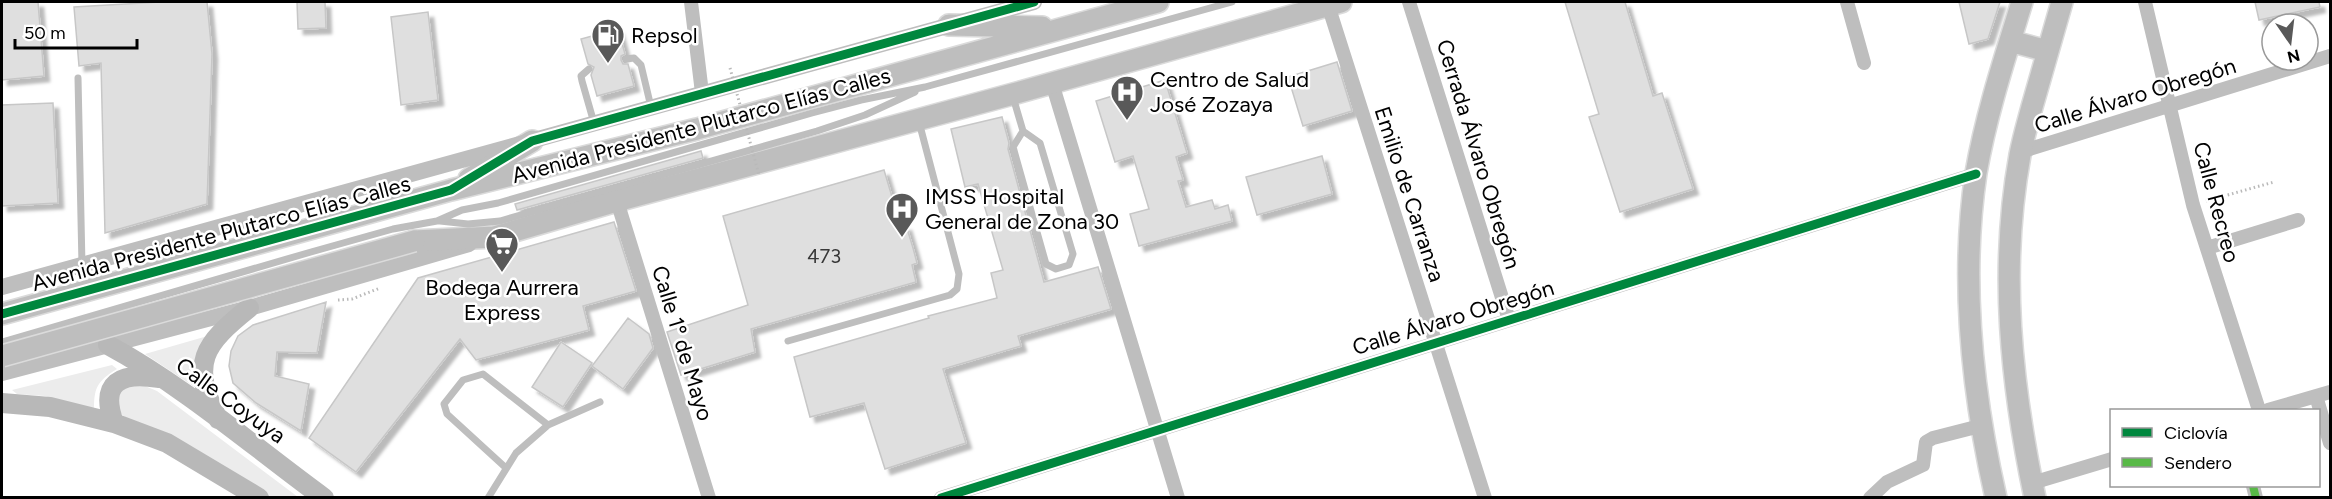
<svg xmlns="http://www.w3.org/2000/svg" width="2332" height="499" font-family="Figtree,sans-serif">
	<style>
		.green { fill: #ececec }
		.building { fill: #dfdfdf; stroke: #c7c7c7; stroke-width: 1.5; filter: url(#shadow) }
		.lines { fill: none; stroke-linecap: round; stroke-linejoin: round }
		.primary-casing { stroke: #dbdbdb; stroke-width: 24 }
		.path { stroke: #b9b9b9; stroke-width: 3; stroke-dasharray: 1.5 3; stroke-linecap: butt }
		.service { stroke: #bebebe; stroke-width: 7 }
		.minor { stroke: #bebebe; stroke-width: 14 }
		.tertiary { stroke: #bebebe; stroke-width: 16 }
		.secondary { stroke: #b8b8b8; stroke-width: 20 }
		.primary { stroke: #bebebe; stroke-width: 21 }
		.primary-bridge-casing { stroke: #dbdbdb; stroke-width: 24; stroke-linecap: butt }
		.path-bridge { stroke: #b9b9b9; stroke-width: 3; stroke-dasharray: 1.5 3; stroke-linecap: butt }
		.primary-bridge { stroke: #bebebe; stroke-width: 21 }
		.quiet { stroke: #58b947; stroke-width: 8; stroke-dasharray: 15 8; stroke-linecap: butt }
		.cycleway-casing { stroke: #fff; stroke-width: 13 }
		.cycleway { stroke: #00873e; stroke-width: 9 }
		.labels { text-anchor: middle; stroke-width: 5; stroke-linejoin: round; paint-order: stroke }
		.number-label { font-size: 20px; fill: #383838 }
		.poi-label { font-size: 22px; fill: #000; stroke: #fff; text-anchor: start }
		.street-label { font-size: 22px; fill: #000; stroke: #fff }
	</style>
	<defs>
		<filter id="shadow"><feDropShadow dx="5.5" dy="5.5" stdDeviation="1.5" flood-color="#0004"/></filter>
	</defs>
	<rect width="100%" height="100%" fill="#fff"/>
	<path class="green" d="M211 335 196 388 145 354Z
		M112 365 117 369C96 382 94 388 94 412L45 396 17 394 12 390Z
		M125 385 145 386 157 391 298 497H264L126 418 118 411 117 391Z"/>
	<path class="building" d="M2 2H38L44 76 2 80Z
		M160 2H207L212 54 207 204 105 233 101 63 79 66 74 7Z
		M297 2H325L326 28 298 29Z
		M1565 2H1625L1653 96 1662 93 1693 189 1620 212 1589 117 1599 114Z
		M1959 2H2000L1988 39 1969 44Z
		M2255 2H2319L2320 7 2259 20Z
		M428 12 438 100 401 105 391 17Z
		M618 29 625 54 621 56V60L623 64H628L634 86 597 96 591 75 594 67 588 64 581 39Z
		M1337 62 1352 111 1303 126 1288 77Z
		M1165 80 1187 153 1176 157 1183 180 1178 181 1186 207 1212 200 1215 209 1228 205 1232 221 1139 246 1130 214 1149 209 1133 156 1115 162 1096 101Z
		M53 103 58 203 2 206V105Z
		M1002 117 1009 143 1008 149 1044 282 1098 267 1111 309 1018 336 1021 346 943 369 966 443 885 469 864 403 810 417 794 357 929 318 928 316 997 298 991 273 1003 270 978 184 965 187 951 129Z
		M701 151 703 158 517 210 515 204Z
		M1322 156 1332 194 1257 215 1246 177Z
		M884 170 901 227 906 225 913 248 917 263 912 265 916 282 751 329 755 352 681 375 667 332 748 305 723 216Z
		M614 222 636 291 583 306 589 330 476 360 460 339 356 472 309 438 418 278Z
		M326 302 317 353 277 352 275 376 309 384 301 431 256 403 233 383 229 366 231 351 238 336 253 325Z
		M628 318 649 334 653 348 623 389 592 366Z
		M561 342 592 363 563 407 532 387Z"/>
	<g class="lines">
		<defs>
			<path id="primary" d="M949 25 1042 27
				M2010 41 2047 51
				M469 179 532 141
				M414 241 494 237 617 201 1013 94 1341 2
				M2 314 451 190 697 129 1158 2
				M1996 498C1972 392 1960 280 1976 173 1986 115 2005 57 2022 2
				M2035 498C2011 384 1999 270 2020 155 2023 139 2028 122 2032 107 2042 71 2052 36 2062 2"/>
		</defs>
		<use href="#primary" class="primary-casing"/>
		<path class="path" d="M2206 201 2274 182
			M338 300 352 299 380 288"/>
		<path class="service" d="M626 59 634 58 641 65 651 107
			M589 69 581 76 582 81 594 123
			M78 78 82 265
			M1013 97 1023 131 1040 143 1073 254 1069 265 1056 269 1046 264 1013 147 1023 131
			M440 221 468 224 500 221 817 131 865 115 915 92
			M788 341 950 295 957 289 959 274 919 122
			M2 342 311 252 393 229 437 221 462 210 498 203 812 113 861 100 925 87 1232 2
			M506 468 447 414 444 404 463 380 483 374 548 425
			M488 498 516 453 548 425 600 402"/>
		<path class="minor" d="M691 2 702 93
			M1409 2 1509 320
			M1847 2 1864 63
			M2145 2 2193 205 2259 410
			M1328 5 1485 498
			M1052 83 1178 498
			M2020 152 2330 56
			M617 201 709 498
			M2207 248 2298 220
			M2316 396 2330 443
			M2268 410 2330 392
			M2032 483 2112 459
			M2253 486 2256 498
			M941 498 1976 174
			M1870 498 1887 482 1923 465 1926 442 1933 438 1980 426"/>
		<path class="tertiary" d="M2 287 1034 2
			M2 373 249 308 469 244"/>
		<path class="secondary" d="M108 345C184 386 254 447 324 498
			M2 403 50 407 114 423 167 443 259 498
			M218 419C189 363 204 344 249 308
			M114 423C99 382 121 372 158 378"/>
		<use href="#primary" class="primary"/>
		<defs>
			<path id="primary-bridge" d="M2 356 414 241"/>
		</defs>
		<use href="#primary-bridge" class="primary-bridge-casing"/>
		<path class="path-bridge" d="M730 68 759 175"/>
		<use href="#primary-bridge" class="primary-bridge"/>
		<path class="quiet" d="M2253 486 2256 498"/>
		<defs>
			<path id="cycleway" d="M2 314 451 190 532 141 1034 2
				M941 498 1976 174"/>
		</defs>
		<use href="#cycleway" class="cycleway-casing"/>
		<use href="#cycleway" class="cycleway"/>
	</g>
	<defs>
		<symbol id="fuel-pin" viewBox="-11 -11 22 30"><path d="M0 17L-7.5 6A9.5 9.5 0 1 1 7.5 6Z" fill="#595959" stroke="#fff"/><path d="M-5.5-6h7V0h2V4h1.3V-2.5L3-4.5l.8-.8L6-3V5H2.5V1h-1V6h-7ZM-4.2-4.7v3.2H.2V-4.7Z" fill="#fff"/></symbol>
		<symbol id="hospital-pin" viewBox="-11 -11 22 30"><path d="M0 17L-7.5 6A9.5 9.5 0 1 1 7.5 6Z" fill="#595959" stroke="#fff"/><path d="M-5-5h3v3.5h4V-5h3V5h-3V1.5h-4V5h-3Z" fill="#fff"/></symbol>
		<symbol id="supermarket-pin" viewBox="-11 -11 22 30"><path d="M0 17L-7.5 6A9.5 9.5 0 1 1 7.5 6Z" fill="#595959" stroke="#fff"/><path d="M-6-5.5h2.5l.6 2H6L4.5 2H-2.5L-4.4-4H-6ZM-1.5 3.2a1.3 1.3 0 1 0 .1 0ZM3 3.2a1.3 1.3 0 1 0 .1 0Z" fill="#fff"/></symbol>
	</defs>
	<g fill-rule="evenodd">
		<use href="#fuel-pin" x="589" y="16" width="38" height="52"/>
		<use href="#hospital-pin" x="1108" y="73" width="38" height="52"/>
		<use href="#hospital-pin" x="883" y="190" width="38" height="52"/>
		<use href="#supermarket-pin" x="483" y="225" width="38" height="52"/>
	</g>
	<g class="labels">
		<g class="number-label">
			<text x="824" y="263">473</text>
		</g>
		<g class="poi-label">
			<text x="631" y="43">Repsol</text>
			<text x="1150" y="87">Centro de Salud<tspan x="1150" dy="25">José Zozaya</tspan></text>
			<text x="925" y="204">IMSS Hospital<tspan x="925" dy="25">General de Zona 30</tspan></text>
			<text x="502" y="295" text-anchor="middle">Bodega Aurrera<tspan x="502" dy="25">Express</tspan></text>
		</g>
		<g class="street-label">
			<text transform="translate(2135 95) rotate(-17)" y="8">Calle Álvaro Obregón</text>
			<text transform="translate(701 125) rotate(-15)" y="8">Avenida Presidente Plutarco Elías Calles</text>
			<text transform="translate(1479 154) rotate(73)" y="8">Cerrada Álvaro Obregón</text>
			<text transform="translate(1410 194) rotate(72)" y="8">Emilio de Carranza</text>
			<text transform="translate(2217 202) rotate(75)" y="8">Calle Recreo</text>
			<text transform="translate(221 233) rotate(-15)" y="8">Avenida Presidente Plutarco Elías Calles</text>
			<text transform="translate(1453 317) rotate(-17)" y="8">Calle Álvaro Obregón</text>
			<text transform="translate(683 343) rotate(73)" y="8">Calle 1º de Mayo</text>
			<text transform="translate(231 400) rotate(36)" y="8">Calle Coyuya</text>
		</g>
	</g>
	<rect width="2332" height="499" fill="none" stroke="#000000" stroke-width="6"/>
	<rect x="2110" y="409" width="210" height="78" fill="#ffffff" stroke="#999999" stroke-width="1.5"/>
	<rect x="2122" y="428" width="30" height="9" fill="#00873e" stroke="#999999" stroke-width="1.5"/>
	<text x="2164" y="439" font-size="18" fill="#000000">Ciclovía</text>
	<rect x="2122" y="458" width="30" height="9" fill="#58b947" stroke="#999999" stroke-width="1.5"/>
	<text x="2164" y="469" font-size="18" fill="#000000">Sendero</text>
	<g transform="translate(2290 42) rotate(166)"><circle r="28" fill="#ffffff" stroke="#999999" stroke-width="1.5"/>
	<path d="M0-4.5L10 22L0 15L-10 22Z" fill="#595959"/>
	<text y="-9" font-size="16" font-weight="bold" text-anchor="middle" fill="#000000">N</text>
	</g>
	<path d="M15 39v9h122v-9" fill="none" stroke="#000000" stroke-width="3"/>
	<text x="24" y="39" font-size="18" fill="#000000" stroke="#ffffff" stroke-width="4.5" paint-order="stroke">50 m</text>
</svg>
